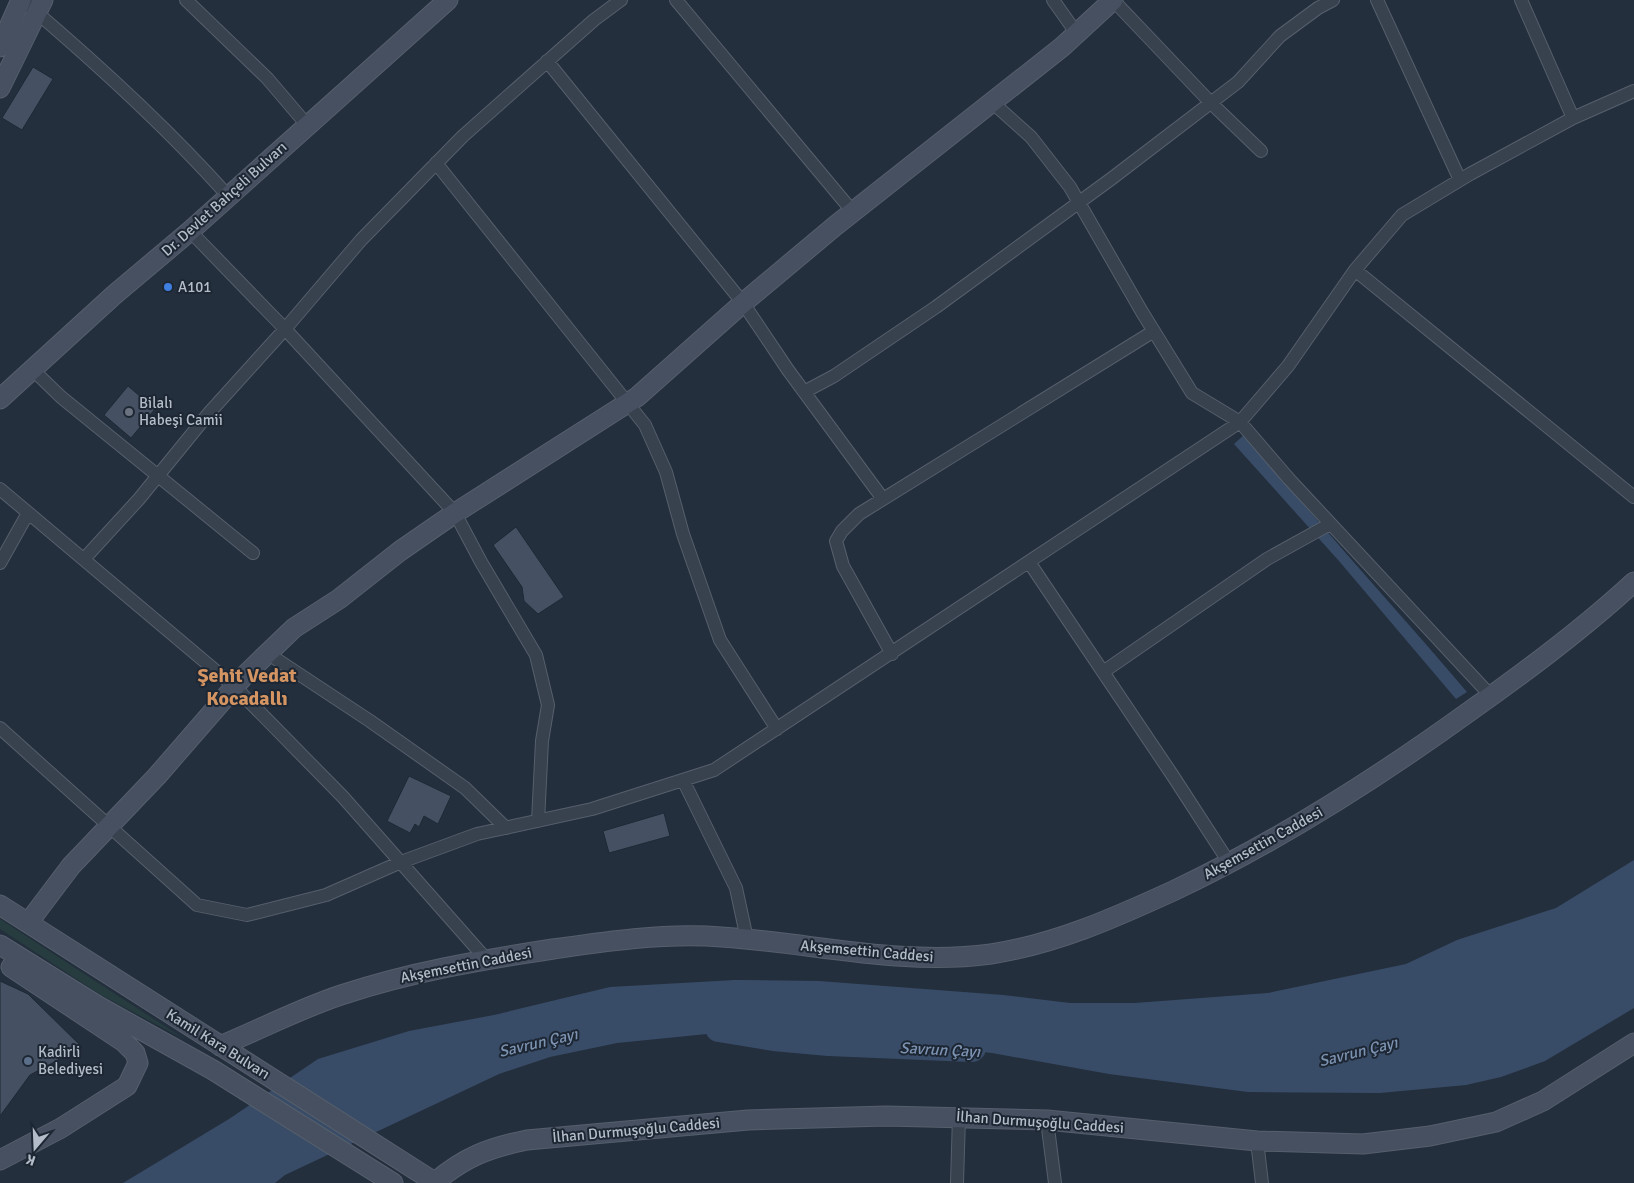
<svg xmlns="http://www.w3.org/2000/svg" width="1634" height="1183" font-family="Signika,sans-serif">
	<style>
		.green { fill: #263c3f }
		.water { fill: #394c67 }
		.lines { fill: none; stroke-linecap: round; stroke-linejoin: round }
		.river { stroke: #394c67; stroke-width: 28 }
		.building { fill: #455162; stroke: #1f2835 }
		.street-casing { stroke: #565f6c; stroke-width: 14 }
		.secondary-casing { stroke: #565f6c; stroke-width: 21 }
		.street { stroke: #38414e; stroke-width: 12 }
		.secondary { stroke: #465061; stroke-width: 19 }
		.shop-dot { fill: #3f7fe0; stroke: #1d2633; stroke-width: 2 }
		.worship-dot { fill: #6b7280; stroke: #1d2633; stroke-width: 2 }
		.service-dot { fill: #5c6f8a; stroke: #1d2633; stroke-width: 2 }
		.labels { text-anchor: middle; stroke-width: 4; stroke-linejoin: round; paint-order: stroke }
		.street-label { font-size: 15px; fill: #b4bcc9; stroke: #1d2633 }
		.poi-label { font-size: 15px; fill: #b4bcc9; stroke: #1d2633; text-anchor: start }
		.water-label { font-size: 16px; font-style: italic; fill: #7c92b1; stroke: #1d2633 }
		.district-label { font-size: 20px; font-weight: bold; fill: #d59563; stroke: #1d2633 }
	</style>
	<rect width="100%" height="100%" fill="#242f3e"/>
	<path class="green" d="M0 919 186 1040 101 995 0 929Z"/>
	<path class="water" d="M1245 434C1316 522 1393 605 1467 692L1456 699 1339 561 1234 444Z
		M1634 860V1008L1545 1061 1501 1077 1466 1085 1380 1093 1248 1092 1109 1074 992 1053 858 1038 781 1033 707 1034 617 1043 550 1057 499 1074 285 1175 275 1183H123L229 1119 318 1059 409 1031 494 1015 610 987 735 980 819 981 1003 995 1070 1003H1135L1268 993 1406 964 1457 940 1556 908Z"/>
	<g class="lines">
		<path class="river" d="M719 1028 774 1037 829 1042 972 1048"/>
	</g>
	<path class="building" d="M33 67 53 79 22 130 2 118Z
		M128 386 155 409 131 438 104 415Z
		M516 527 564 597 538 614 524 601 522 587 493 545Z
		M409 776 451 796 438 824 424 816 419 827 415 824 410 833 387 821Z
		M664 813 670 836 609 853 603 831Z
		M0 981 28 994 82 1047 30 1075 0 1116Z"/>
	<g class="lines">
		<defs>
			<path id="street" d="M22 0C94 61 165 125 228 196
				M186 0 267 78 307 125
				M676 0 853 212
				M1053 0 1077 34
				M1113 0 1211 103 1261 151
				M1377 0 1460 180
				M1521 0 1573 118
				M547 61 743 303 788 370 883 499
				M993 103 1031 137 1070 187 1142 312 1192 393 1240 422 1289 479 1491 696
				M436 163 645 425 666 472 683 534 720 640 777 729
				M190 231 285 329 455 513 481 562 536 655 548 705 542 741 538 821
				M1355 270 1634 497
				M32 369 61 397 253 553
				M804 392 834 376 936 307 1111 179 1238 82 1280 36 1318 8 1333 0
				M0 489 235 687 343 797 486 959
				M84 559 139 499 209 413 285 329 361 240 463 136 594 20 621 0
				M1029 562 1173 776 1230 864
				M0 563 28 513
				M267 653 370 721 465 788 506 828
				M892 654 843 566 836 541 842 531 859 514 1154 331
				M1103 672 1267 559 1330 524
				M0 728 197 905 247 915 326 895 401 862 477 834 592 809 714 770 1240 422 1288 366 1355 270 1402 215 1470 174 1573 118 1634 91
				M683 780 736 888 747 939
				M1047 1120 1055 1183
				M1257 1141 1262 1183
				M957 1183 959 1116"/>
			<path id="secondary" d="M0 47 21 0
				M0 88 43 0
				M0 399 114 295 190 231 448 0
				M0 905 436 1183
				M28 923 71 866 157 776 243 677 294 628 339 599 400 551 455 513 637 397 743 303 835 226 1062 47 1113 0
				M0 945 98 1006 213 1070 393 1183
				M220 1046C261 1029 299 1009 341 995 410 972 481 960 553 949 603 942 655 934 706 936 802 940 895 967 991 954 1056 944 1114 918 1173 891 1279 841 1376 779 1470 711 1527 671 1583 629 1634 582
				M0 1160 61 1128 127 1086 138 1063 135 1053 124 1042 11 967
				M435 1182C465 1157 488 1148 527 1140L748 1120 886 1116 1047 1120 1257 1141 1363 1144 1430 1136 1496 1122 1543 1101 1634 1043"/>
		</defs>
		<use href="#street" class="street-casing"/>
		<use href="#secondary" class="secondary-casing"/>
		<use href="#street" class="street"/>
		<use href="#secondary" class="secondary"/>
	</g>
	<circle class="shop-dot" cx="168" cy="287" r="5"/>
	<circle class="worship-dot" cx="129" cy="412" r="5"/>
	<circle class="service-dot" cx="28" cy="1061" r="5"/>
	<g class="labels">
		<g class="street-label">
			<text transform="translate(224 199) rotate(-42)" y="5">Dr. Devlet Bahçeli Bulvarı</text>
			<text transform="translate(1263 843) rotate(-29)" y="5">Akşemsettin Caddesi</text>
			<text transform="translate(867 951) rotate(5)" y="5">Akşemsettin Caddesi</text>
			<text transform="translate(466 965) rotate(-11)" y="5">Akşemsettin Caddesi</text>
			<text transform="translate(218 1044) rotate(32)" y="5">Kamil Kara Bulvarı</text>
			<text transform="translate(1040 1122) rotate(4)" y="5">İlhan Durmuşoğlu Caddesi</text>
			<text transform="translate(636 1130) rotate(-5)" y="5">İlhan Durmuşoğlu Caddesi</text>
		</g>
		<g class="poi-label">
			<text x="178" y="292">A101</text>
			<text x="139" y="408">Bilalı<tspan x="139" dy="17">Habeşi Camii</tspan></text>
			<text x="38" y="1057">Kadirli<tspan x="38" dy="17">Belediyesi</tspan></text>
		</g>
		<g class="water-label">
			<text transform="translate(538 1042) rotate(-13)" y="6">Savrun Çayı</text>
			<text transform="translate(940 1049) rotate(3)" y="6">Savrun Çayı</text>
			<text transform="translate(1358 1051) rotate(-14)" y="6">Savrun Çayı</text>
		</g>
		<g class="district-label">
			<text x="247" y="682">Şehit Vedat<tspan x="247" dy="23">Kocadallı</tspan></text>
		</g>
	</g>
	<g transform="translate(35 1148) rotate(199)" stroke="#1d2633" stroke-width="4" paint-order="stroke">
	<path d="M0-4L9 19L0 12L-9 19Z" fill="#b4bcc9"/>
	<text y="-8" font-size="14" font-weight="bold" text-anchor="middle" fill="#b4bcc9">K</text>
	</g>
</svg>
